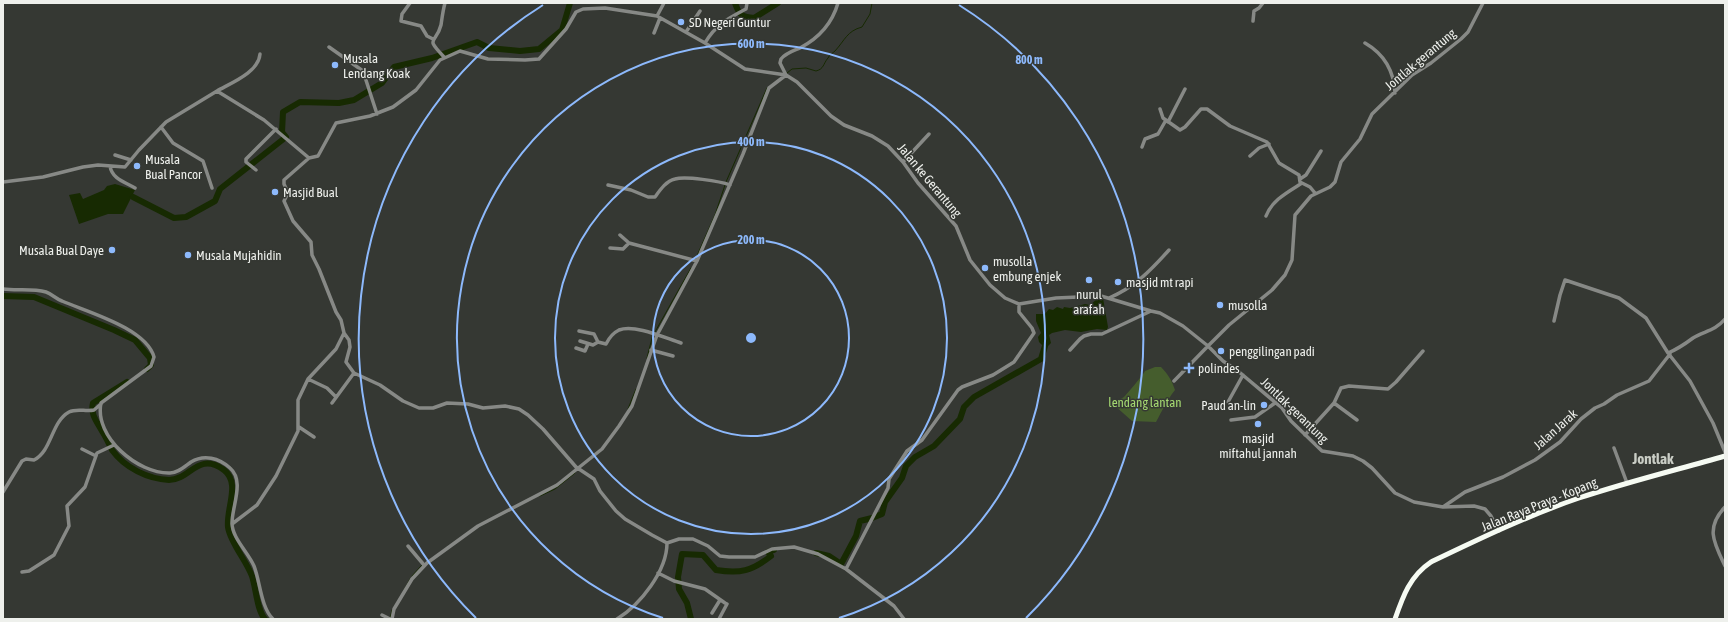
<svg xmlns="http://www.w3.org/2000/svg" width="1728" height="622" font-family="'Asap Condensed',sans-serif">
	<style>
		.green { fill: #455d2d }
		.water { fill: #172a02 }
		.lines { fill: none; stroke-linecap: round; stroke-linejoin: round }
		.stream { stroke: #172a02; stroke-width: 1 }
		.river { stroke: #172a02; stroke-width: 6 }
		.minor { stroke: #878986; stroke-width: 3.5 }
		.highway { stroke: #f6fbf3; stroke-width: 5 }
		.ring { fill: none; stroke: #8db9fc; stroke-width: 2 }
		.poi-dot { fill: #8db9fc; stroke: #353833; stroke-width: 1.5 }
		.labels { text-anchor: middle; stroke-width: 3; stroke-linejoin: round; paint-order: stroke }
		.poi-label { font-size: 13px; fill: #eef0ec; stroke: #353833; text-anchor: start }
		.street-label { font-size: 13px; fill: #eef0ec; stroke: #353833 }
		.park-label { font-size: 13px; fill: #a4d871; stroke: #353833 }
		.quarter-label { font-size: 15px; font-weight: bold; fill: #c9cdc5; stroke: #353833 }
		.centre { fill: #8db9fc; stroke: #353833; stroke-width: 2 }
		.ring-label { font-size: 12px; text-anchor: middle; font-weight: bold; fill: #8db9fc; stroke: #353833; stroke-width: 3; stroke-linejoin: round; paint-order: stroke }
	</style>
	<rect width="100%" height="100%" fill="#353833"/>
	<path class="green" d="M1155 367H1161C1168 374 1172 381 1175 390 1167 400 1162 411 1156 422L1132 421 1114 405C1117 400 1119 400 1124 397 1127 394 1143 375 1145 371Z"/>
	<path class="water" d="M115 184 135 190 123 214H108L79 224 69 195 80 193 83 199 104 190 107 186Z
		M1103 298 1108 327 1107 330 1097 329 1081 332 1065 330 1052 333 1049 335 1051 343 1048 346 1042 345 1039 342 1038 337 1041 333 1036 321V314H1045L1049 309 1053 310 1057 307 1063 309 1064 307 1070 308 1085 304 1090 305 1097 299Z"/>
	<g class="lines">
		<path class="stream" d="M787 73 792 69 806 68 816 71C824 69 823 64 828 58 829 55 833 53 835 51 845 40 847 31 862 27L870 14 872 3
			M726 182 767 88
			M696 258 715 215 725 185
			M655 332 691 268
			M647 358 653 334
			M628 409 636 389
			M540 496 555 489 575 473
			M412 576 422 565
			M404 590 410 579
			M390 618 392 610"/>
		<path class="river" d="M735 3C739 15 742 17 754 18L778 3
			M133 197 174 218 186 217 215 201 220 189 286 137 282 132 283 112 300 102 339 103 354 100 382 83 394 67 432 58 477 42 489 48 520 51 539 49 562 30 570 3
			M3 296 34 297 114 330 135 340 150 358 151 365 147 369
			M127 382 93 403C90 414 97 422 102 431 106 437 109 444 112 450 125 468 148 479 169 480 190 480 198 451 224 470 241 483 226 508 228 527 230 542 246 560 252 576 256 588 257 611 265 619
			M816 553 829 556 841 564 856 536 860 521 872 518 882 514 885 502 902 478 906 466 915 457 934 446 960 419 964 407 974 397 1041 359 1045 346
			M691 619 687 603 679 589 678 577 682 554 703 555 716 570C740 574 752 571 771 556L768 552 774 550"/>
		<path class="minor" d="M410 3 402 14 401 21 421 26 427 36 433 39
			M1483 3 1468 32 1461 39 1431 63 1412 75 1372 114 1360 139 1341 162 1335 182 1330 187 1311 196 1295 215 1292 260 1285 275 1272 290 1229 325 1208 346 1223 361 1238 371 1282 408 1291 421 1322 451 1353 456 1363 461 1372 468 1395 493 1414 502 1443 507 1474 506 1485 509 1491 516 1499 531
			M657 16 664 3
			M1253 21 1254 11 1259 8 1263 3
			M686 32 700 11
			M654 33 660 18
			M705 43C715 25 729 18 746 9L747 3
			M1365 43C1384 54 1394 71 1395 93
			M329 47 363 71 377 114
			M444 57C424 36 436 45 441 25 442 18 443 10 445 3
			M786 75 780 63 781 59C786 53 793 51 800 48 819 38 832 24 838 3
			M217 91C231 83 259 72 260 54
			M1160 109 1163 118 1180 130 1185 127 1201 109H1207L1230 126 1267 142 1279 163 1299 175 1300 182 1310 187 1315 193
			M1168 122 1185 89
			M161 127 173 143 203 161 212 188
			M1142 147 1145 139 1158 134 1166 120
			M115 155 131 160
			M1250 156 1259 148 1269 144
			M903 162 929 134
			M110 166C112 179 125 182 135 188
			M256 170 246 162V159L276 129
			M1300 179 1306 175 1321 151
			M3 182 43 177 83 167 98 165 125 167 139 150 166 122 217 91 264 120 309 158
			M608 185 631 190 648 197H655C660 190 666 181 675 179 685 176 720 181 730 185
			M1266 216C1272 200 1288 192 1302 183
			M620 235 629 243 697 261
			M610 248 623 249 629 243
			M3 289C17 291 32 288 46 292 52 294 56 299 62 301 87 312 146 328 154 357L151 366 101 403C94 437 138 474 170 473 178 473 184 467 191 462 204 454 219 458 230 468 245 481 232 506 232 523 232 538 248 552 254 566 260 581 261 608 273 619
			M1109 298C1135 287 1151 270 1169 250
			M1554 321 1560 295 1565 280 1619 298 1646 318 1668 353 1690 381 1713 423 1725 452
			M579 331 594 334 598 342
			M580 341 593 345 598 342 606 344C609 338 613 333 619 330 635 324 665 338 681 343
			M576 348 585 351 588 344
			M651 350 673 356
			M1070 350 1080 339 1084 336 1091 334H1102L1151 311
			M1668 353C1678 349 1685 344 1693 338 1704 331 1715 331 1725 319
			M308 379 327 388 336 397
			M1228 402 1243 375
			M332 403 354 373
			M1334 403 1357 420
			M1231 420 1255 417 1275 403
			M299 427 314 437
			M1305 435 1334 403 1341 388 1349 386 1388 389 1396 382 1423 351
			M1614 448 1627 483
			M82 449 96 456
			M3 492 22 461 26 459 34 460C52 451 51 422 69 412 77 408 86 412 94 410L101 404
			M1443 507 1465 492 1503 477 1535 460 1560 442 1581 419 1595 408 1604 404 1617 395 1649 381 1670 354
			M1725 507C1705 528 1714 543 1725 566
			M232 524 257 505 276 476 298 431V400L308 379 336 349 344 333
			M667 543 652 535 625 519 616 511 600 491 594 479 576 467 543 429 528 415 519 409 505 406 483 408 468 404 447 403 433 408H419L403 401 380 385 354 373 346 362 350 347 349 340 344 333 341 320 336 312 319 269 312 255 311 242 293 221 284 201 288 193 284 184V180L309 158 318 156 336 123 370 116 393 107 416 90 440 60 460 51 488 59 525 60 539 59 566 29 576 12 583 9 605 8 657 16 705 43 745 69 786 75 797 82 831 116 844 125 872 136 888 146 903 162 918 183 956 226 970 260 990 285 1005 298 1019 304
			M408 546 424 565
			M22 572 29 571 54 555 69 526 67 506 85 487 97 453 114 445
			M658 573 674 581 705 589 725 603 727 604 719 619
			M712 613 720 600
			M382 615 390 619
			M392 619 394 609 412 579 427 563 478 526 557 485 602 449 619 426 632 406 657 335 697 261 743 154 769 88 786 75
			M617 619C640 605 667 571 667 543L679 539H693L708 546 720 556 729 557H755L772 549 794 547 818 554 846 569
			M904 619 894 606 846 569 888 488 889 479 907 451 922 440 958 390 962 387 993 375 1014 362 1034 333 1032 328 1019 312V304L1056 298 1101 296 1151 311 1160 313 1183 326 1208 346 1174 381"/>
		<path class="highway" d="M1395 619C1403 596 1410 576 1431 562 1479 539 1529 515 1579 498 1627 482 1676 470 1725 456"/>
	</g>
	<g class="ring">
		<circle cx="751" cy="338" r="98"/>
		<circle cx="751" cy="338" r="196"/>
		<path d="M663 618A294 294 0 1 1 839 618"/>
		<path d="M476 618A393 393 0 0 1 543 5M959 5A393 393 0 0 1 1026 618"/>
	</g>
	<g class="poi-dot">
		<circle cx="681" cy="22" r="4"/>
		<circle cx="335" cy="65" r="4"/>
		<circle cx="137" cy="166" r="4"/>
		<circle cx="275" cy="192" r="4"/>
		<circle cx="112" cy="250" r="4"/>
		<circle cx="188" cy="255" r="4"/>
		<circle cx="985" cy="268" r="4"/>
		<circle cx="1089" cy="280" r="4"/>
		<circle cx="1118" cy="282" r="4"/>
		<circle cx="1220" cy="305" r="4"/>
		<circle cx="1221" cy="351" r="4"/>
		<path d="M1187 362h4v4h4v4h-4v4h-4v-4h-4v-4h4z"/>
		<circle cx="1264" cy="405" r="4"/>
		<circle cx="1258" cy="424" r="4"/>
	</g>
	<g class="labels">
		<g class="poi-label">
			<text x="689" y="27">SD Negeri Guntur</text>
			<text x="343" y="63">Musala<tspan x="343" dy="15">Lendang Koak</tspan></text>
			<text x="145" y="164">Musala<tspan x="145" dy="15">Bual Pancor</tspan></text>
			<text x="283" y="197">Masjid Bual</text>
			<text x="104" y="255" text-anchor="end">Musala Bual Daye</text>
			<text x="196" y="260">Musala Mujahidin</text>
			<text x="993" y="266">musolla<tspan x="993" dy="15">embung enjek</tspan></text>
			<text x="1126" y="287">masjid mt rapi</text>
			<text x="1089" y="299" text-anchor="middle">nurul<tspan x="1089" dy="15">arafah</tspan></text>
			<text x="1228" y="310">musolla</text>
			<text x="1229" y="356">penggilingan padi</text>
			<text x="1198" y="373">polindes</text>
			<text x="1256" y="410" text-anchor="end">Paud an-lin</text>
			<text x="1258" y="443" text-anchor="middle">masjid<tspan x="1258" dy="15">miftahul jannah</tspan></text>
		</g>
		<g class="street-label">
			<text transform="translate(1420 59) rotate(-40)" y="5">Jontlak-gerantung</text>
			<text transform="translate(930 180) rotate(50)" y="5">Jalan ke Gerantung</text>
			<text transform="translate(1295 410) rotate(44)" y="5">Jontlak-gerantung</text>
			<text transform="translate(1555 429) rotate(-42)" y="5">Jalan Jarak</text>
			<text transform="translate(1539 504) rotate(-22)" y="5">Jalan Raya Praya - Kopang</text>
		</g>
		<g class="park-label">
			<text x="1145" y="407">lendang lantan</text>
		</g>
		<g class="quarter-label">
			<text x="1653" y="464">Jontlak</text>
		</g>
	</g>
	<circle cx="751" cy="338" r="6" class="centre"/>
	<g class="ring-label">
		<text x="751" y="48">600 m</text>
		<text x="1029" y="64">800 m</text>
		<text x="751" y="146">400 m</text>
		<text x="751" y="244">200 m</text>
	</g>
	<rect width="1728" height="622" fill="none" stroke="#eef0ec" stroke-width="8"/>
</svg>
